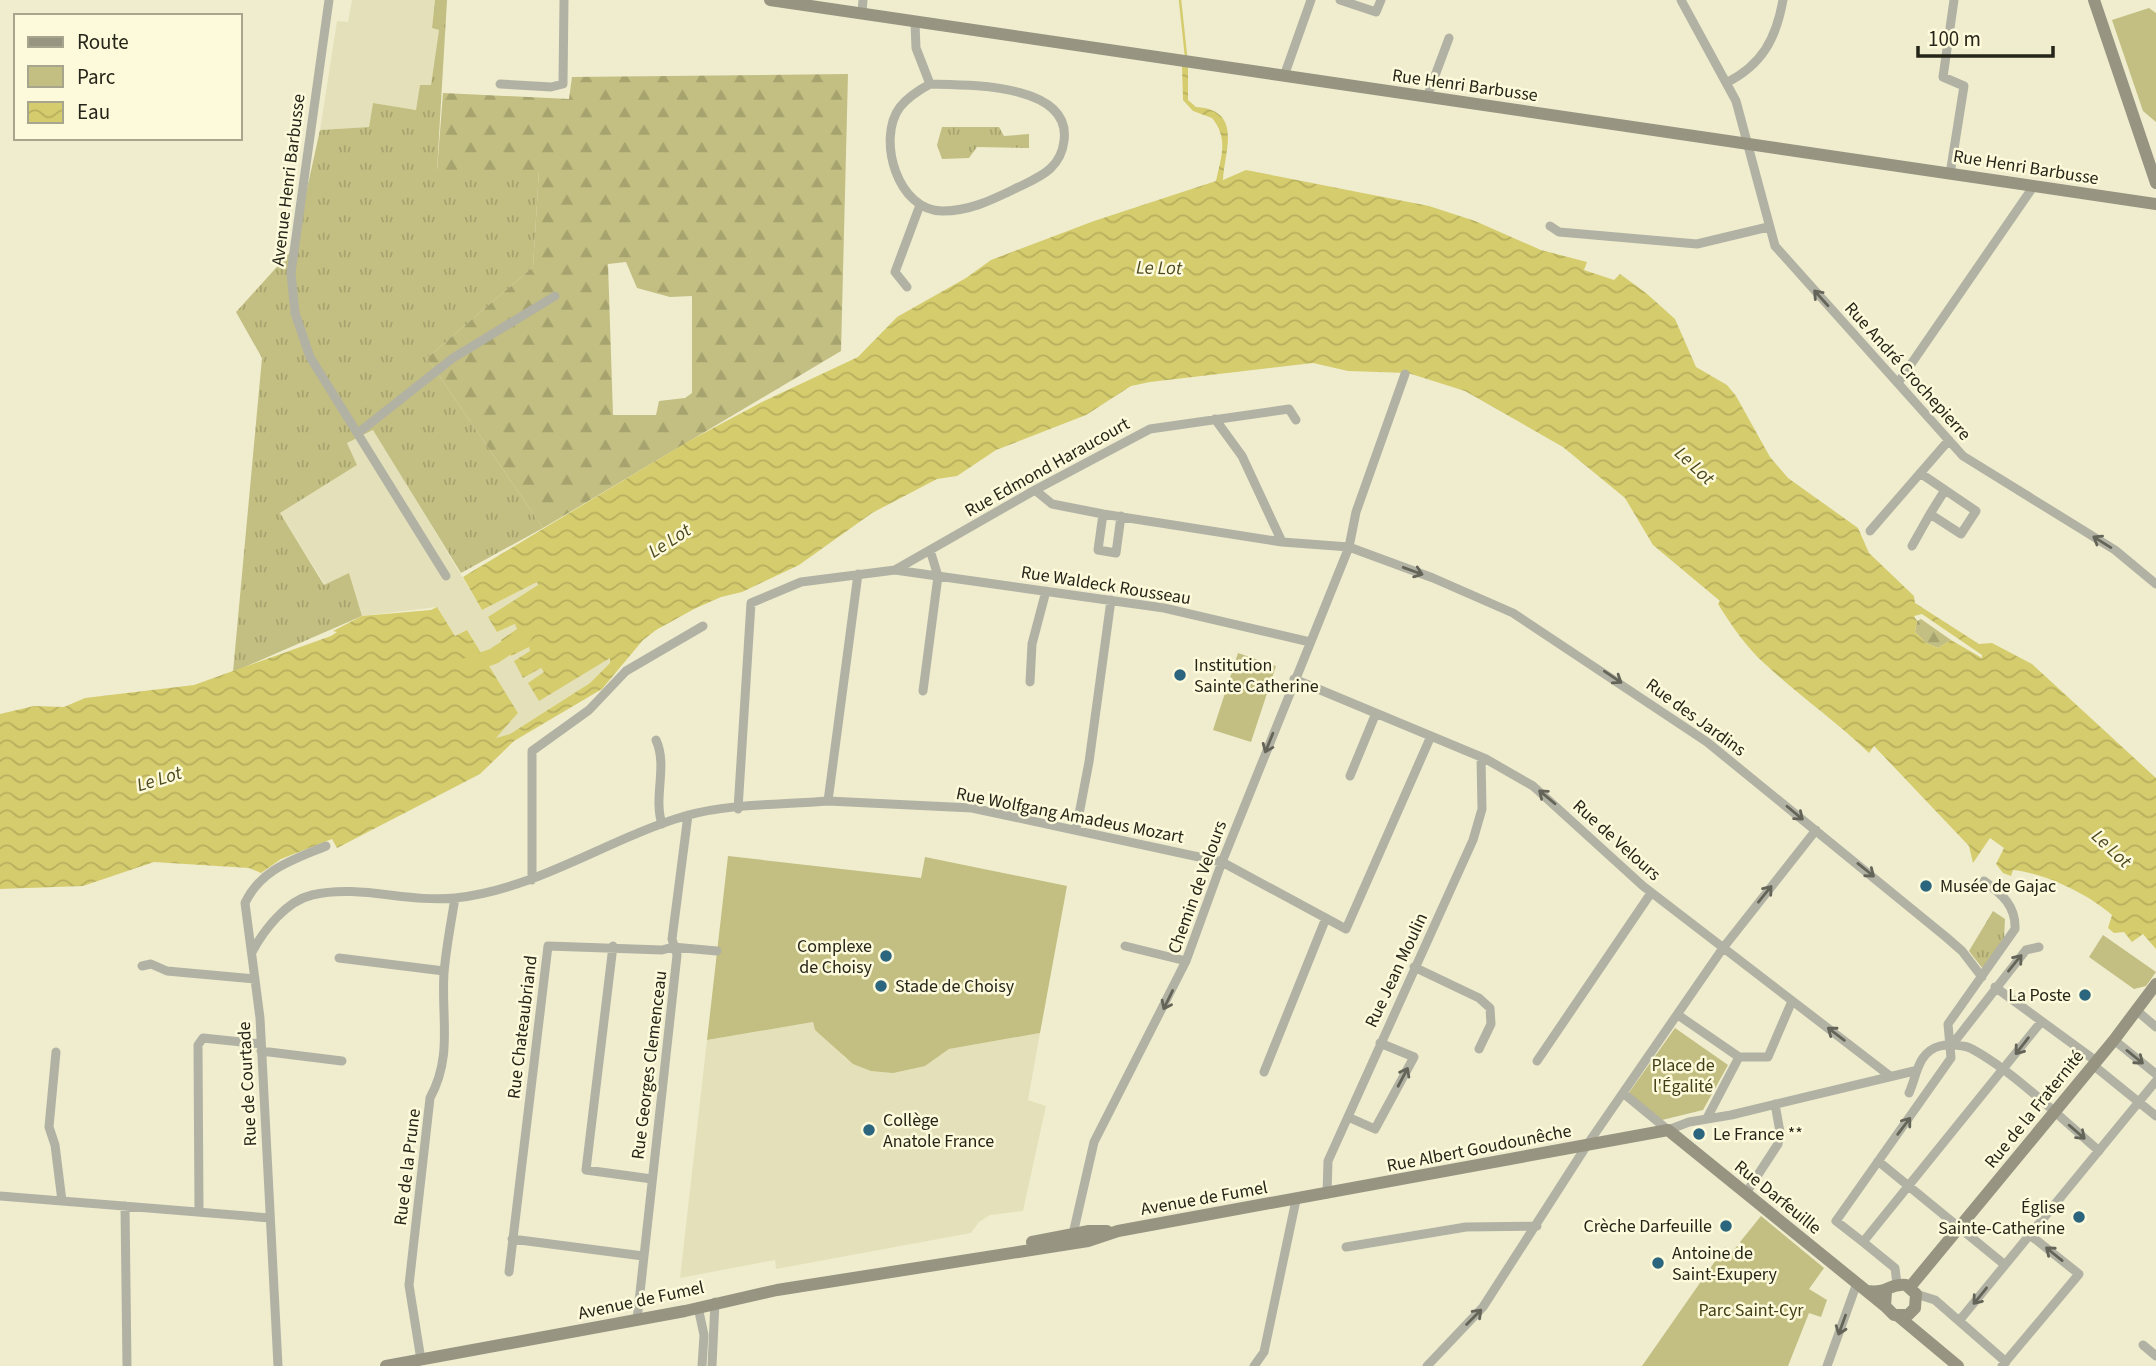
<svg xmlns="http://www.w3.org/2000/svg" width="2156" height="1366" font-family="'Source Sans 3',sans-serif">
	<style>
		.built { fill: #e4e1ba }
		.grass { fill: url(#grass-tufts) }
		.forest { fill: url(#forest-firs); fill-rule: evenodd }
		.green { fill: #c3be81 }
		.water { fill: url(#water-waves); fill-rule: evenodd }
		.lines { fill: none; stroke-linecap: round; stroke-linejoin: round }
		.stream { stroke: #d5cc6d; stroke-width: 2.5 }
		.river { stroke: #d5cc6d; stroke-width: 16 }
		.minor { stroke: #b2b2a4; stroke-width: 9 }
		.secondary { stroke: #979582; stroke-width: 12 }
		.oneway { stroke: #656458 }
		.poi-dot { fill: #2b657e; stroke: #fdfadb; stroke-width: 2.5 }
		.labels { text-anchor: middle; stroke-width: 5; stroke-linejoin: round; paint-order: stroke }
		.street-label { font-size: 18px; fill: #262519; stroke: #fdfadb }
		.poi-label { font-size: 18px; fill: #262519; stroke: #fdfadb; text-anchor: start }
		.park-label { font-size: 18px; fill: #413d15; stroke: #fdfadb }
		.water-label { font-size: 19px; font-style: italic; fill: #4c4820; stroke: #fdfadb }
	</style>
	<defs>
		<pattern id="grass-tufts" width="24" height="20" patternUnits="userSpaceOnUse" patternTransform="scale(1.75)"><rect width="24" height="20" fill="#c3be81"/><path d="M3 7l-1-3M5 7V3M7 7l1-3M15 17l-1-3M17 17v-4M19 17l1-3" fill="none" stroke="#a7a36f"/></pattern>
		<pattern id="forest-firs" width="22" height="20" patternUnits="userSpaceOnUse" patternTransform="scale(1.75)"><rect width="22" height="20" fill="#c3be81"/><path d="M5 1l3.5 6h-7zM16 11l3.5 6h-7z" fill="#a7a36f"/></pattern>
		<pattern id="water-waves" width="16" height="10" patternUnits="userSpaceOnUse" patternTransform="scale(1.75)"><rect width="16" height="10" fill="#d5cc6d"/><path d="M0 5q4-4 8 0t8 0" fill="none" stroke="#b7af5e"/></pattern>
	</defs>
	<rect width="100%" height="100%" fill="#efedce"/>
	<path class="built" d="M352 0H435L432 28 439 30 431 86 416 110 373 103 369 127 320 130 337 21 348 22Z
		M374 430 482 610 537 582 539 585 498 632 515 624 518 629 510 656 528 646 531 651 524 678 541 668 545 673 610 657V663L590 683 510 734 494 739 518 713 467 630 455 636 437 607 362 616 349 574 325 585 280 513 357 465 347 443Z
		M813 1022 815 1030 832 1042 845 1058 871 1071 925 1066 949 1049 1040 1033 1028 1100 1046 1106 1023 1211 990 1215 979 1222 971 1233 776 1269 775 1260 680 1278 707 1040Z"/>
	<path class="grass" d="M435 0H447L437 170H539L533 267 427 358 543 528 461 573 373 430 347 443 357 465 280 513 324 585 349 573 362 616 233 672 262 358 236 312 294 248 320 130 369 127 373 103 416 110 420 85H431L439 30 432 28Z
		M942 127H999L1004 136 1029 134V148L977 147 969 158 942 159 937 145Z
		M1993 911 2005 919 2004 939 1983 969 1969 951Z"/>
	<path class="forest" d="M848 74 841 351 543 528 427 358 533 267 539 170 437 171 443 93 569 99 572 77ZM626 262 637 288 670 297 692 296V393L685 398 659 401 656 415H613L608 264Z
		M1921 619 1951 640 1938 648 1926 643 1915 632 1917 621Z"/>
	<path class="green" d="M2149 8 2156 13V122L2143 111 2112 20Z
		M1238 653 1276 666 1251 742 1213 730Z
		M728 856 921 878 925 857 1067 886 1040 1033 949 1049 925 1066 893 1073 871 1071 853 1064 815 1030 813 1022 707 1040Z
		M2103 935 2156 972 2146 986 2134 989 2089 957Z
		M1675 1028 1728 1065 1703 1110 1662 1120 1628 1094Z
		M1761 1216 1824 1268 1809 1289 1827 1300 1821 1317 1809 1313 1788 1366H1642L1725 1247 1732 1252 1737 1246 1742 1250 1745 1247 1740 1242Z"/>
	<path class="water" d="M1182 66 1188 67V100L1196 107C1244 110 1224 152 1223 180L1246 170 1429 206 1475 221 1541 250 1587 262 1584 270 1614 280 1620 274 1646 293 1675 319 1696 367 1727 385 1736 396 1770 457 1788 478 1858 528 1869 553 1914 596 1915 603 1979 644 1992 643 2032 664 2156 778V949L2143 934 2132 942 2124 932 2114 933 2108 928 2112 915C2088 894 2045 873 2013 870L2011 876 2003 873 1996 864 2004 848 1990 838 1973 863 1969 846 1874 746 1869 753C1836 721 1799 696 1765 664 1746 647 1732 626 1718 604L1720 601 1653 545 1625 498 1563 447 1465 391 1408 373 1348 371 1313 363 1150 382 1131 386 1086 415 996 450 957 476 937 479 872 513 799 565 742 592 721 597 694 609 656 630 643 640 602 689 514 741 480 774 337 848 332 839 281 859 261 873 249 868 154 862 83 886 0 889V714L34 706 64 707 85 698 194 685 331 636 337 632 333 631 362 616 431 610 437 607 455 636 467 630 518 713 496 738 510 734 590 683 610 663V658L539 701 528 683 544 672 541 668 523 678 514 661 530 651 529 647 511 656 501 640 517 629 515 624 497 632 488 617 538 585 537 582 482 610 463 577 689 441 762 402 858 357 897 317 966 278 991 260 1094 221 1216 181C1221 157 1229 139 1212 118L1193 111 1183 100ZM1922 614 1982 655V658L1951 640 1938 648 1926 643 1915 632 1917 621 1914 616Z"/>
	<g class="lines">
		<path class="stream" d="M1180 0 1186 56"/>
		<path class="river" d="M466 666 494 656 524 636"/>
		<path class="minor" d="M329 0 291 273 295 313 310 357 446 576
			M1340 0 1376 12 1381 0
			M1681 0 1736 101 1775 246 1963 456 2115 550 2156 584
			M862 13 863 0
			M915 23 916 48 930 84
			M1284 76 1311 0
			M1726 83C1762 65 1776 39 1783 0
			M500 84 551 87 563 84 564 0
			M930 84C968 85 1072 83 1064 141 1061 166 1044 175 1023 185 997 197 973 211 943 211 898 212 876 139 900 107 908 97 919 90 930 84Z
			M1427 97 1449 38
			M1950 174 1964 86 1943 77 1954 0
			M1550 226 1559 232 1697 244 1768 227
			M907 287 895 272 920 205
			M1898 383 2033 187
			M1215 419 1242 456 1282 542
			M358 433 453 358 555 296
			M1920 473 1976 511 1961 534 1930 514 1945 490
			M1035 490 1052 504 1103 514 1282 542 1349 547 1433 578 1513 613 1707 742 1946 937 1962 951 1982 977
			M1103 514 1098 550 1116 553 1121 516
			M1870 531 1949 440
			M1912 546 1930 514
			M895 570 1164 608 1310 642
			M1294 679 1486 759 1533 786 1643 886 1890 1076
			M1030 682 1032 644 1046 591
			M923 691 938 576 930 550
			M656 740C668 766 653 797 662 824
			M1350 776 1376 713
			M828 801 972 808 1222 862 1346 929 1431 736
			M738 809 751 603 801 582 895 570 1035 490 1150 429 1289 409 1296 420
			M1076 830 1089 762 1111 600
			M532 880V751L589 710 626 671 703 626
			M613 946 586 1170 652 1179
			M1125 946 1186 961
			M252 952C264 930 286 901 312 895 359 884 408 903 455 898 538 889 607 839 685 816 730 803 782 805 828 801L858 574
			M339 958 444 971
			M142 966 151 964 167 971 255 979
			M1414 967 1479 998 1490 1008 1491 1024 1479 1049
			M1995 987 2096 1061
			M2136 1010 2156 1027
			M1678 1015 1739 1057H1768L1792 1001
			M2114 1040 2156 1074
			M1951 1046 2026 950 2039 947
			M261 1051 342 1061
			M56 1052 49 1127 55 1145 62 1201
			M1537 1061 1651 893
			M2093 1065 2156 1116
			M1264 1072 1326 918
			M1623 1093 1668 1130 1689 1122 1731 1115 1914 1071
			M1909 1093C1917 1076 1917 1052 1940 1046 1948 1044 1966 1045 1972 1049 2013 1071 2063 1120 2099 1151
			M1348 1117 1375 1129 1414 1057 1380 1043
			M1707 1118 1739 1057
			M1878 1161 2005 1265
			M1746 1193 1778 1144 1780 1132 1775 1104
			M1327 1194 1328 1161 1473 840 1482 809 1481 757
			M0 1196 270 1218
			M125 1206 127 1366
			M199 1212 198 1045 203 1038 261 1044
			M1073 1234 1094 1142 1186 961 1222 862 1349 547 1356 512 1405 374
			M512 1239 643 1256
			M1863 1242 1836 1221 1951 1058 1948 1024 2015 929C2016 906 2002 894 1984 881
			M1346 1247 1466 1227 1537 1226
			M509 1272 548 946 662 950 673 947 717 951
			M1897 1284 1895 1268 1863 1242 2041 1022
			M1916 1294 1935 1300 2006 1362
			M698 1307 704 1335 702 1366
			M637 1320 677 955 672 939 688 815
			M1959 1321 2156 1081
			M2143 1345 2156 1356
			M421 1360 409 1285 430 1098C453 1056 441 1018 444 973 446 948 451 923 455 898
			M278 1366 260 1018 245 903C261 869 293 860 326 846
			M712 1366 715 1302
			M1254 1366 1264 1352 1296 1200
			M1427 1366 1483 1307 1587 1145 1723 948 1816 830
			M1827 1366 1857 1283
			M2002 1366 2079 1274 2030 1235"/>
		<path class="secondary" d="M770 0 2156 204
			M2094 0 2156 183
			M1032 1242 1089 1231H1107
			M1910 1287 2114 1040 2156 984
			M1867 1291C1888 1294 1889 1283 1906 1285L1916 1294 1915 1308 1908 1315H1894L1885 1306 1886 1292
			M1898 1316 1958 1366
			M386 1366 685 1311 777 1290 1088 1241 1118 1231 1668 1130 1885 1306"/>
	</g>
	<defs><path id="oneway-shaft" d="M-6 0H5M1.5-3L5.5 0L1.5 3" fill="none" stroke-width="1.6" stroke-linecap="round" stroke-linejoin="round" transform="scale(1.75)"/></defs>
	<g class="oneway">
		<use href="#oneway-shaft" transform="translate(1821 298) rotate(-132)"/>
		<use href="#oneway-shaft" transform="translate(2102 542) rotate(-148)"/>
		<use href="#oneway-shaft" transform="translate(1413 571) rotate(20)"/>
		<use href="#oneway-shaft" transform="translate(1613 677) rotate(34)"/>
		<use href="#oneway-shaft" transform="translate(1269 743) rotate(112)"/>
		<use href="#oneway-shaft" transform="translate(1547 797) rotate(-140)"/>
		<use href="#oneway-shaft" transform="translate(1795 813) rotate(40)"/>
		<use href="#oneway-shaft" transform="translate(1866 870) rotate(39)"/>
		<use href="#oneway-shaft" transform="translate(1765 894) rotate(-51)"/>
		<use href="#oneway-shaft" transform="translate(2015 963) rotate(-51)"/>
		<use href="#oneway-shaft" transform="translate(1168 1000) rotate(116)"/>
		<use href="#oneway-shaft" transform="translate(1836 1034) rotate(-143)"/>
		<use href="#oneway-shaft" transform="translate(2022 1046) rotate(128)"/>
		<use href="#oneway-shaft" transform="translate(2135 1057) rotate(39)"/>
		<use href="#oneway-shaft" transform="translate(1403 1077) rotate(-62)"/>
		<use href="#oneway-shaft" transform="translate(1904 1126) rotate(-53)"/>
		<use href="#oneway-shaft" transform="translate(2077 1132) rotate(41)"/>
		<use href="#oneway-shaft" transform="translate(2054 1254) rotate(-141)"/>
		<use href="#oneway-shaft" transform="translate(1980 1296) rotate(129)"/>
		<use href="#oneway-shaft" transform="translate(1474 1317) rotate(-45)"/>
		<use href="#oneway-shaft" transform="translate(1842 1325) rotate(110)"/>
	</g>
	<g class="poi-dot">
		<circle cx="1180" cy="675" r="7"/>
		<circle cx="1926" cy="886" r="7"/>
		<circle cx="886" cy="956" r="7"/>
		<circle cx="881" cy="986" r="7"/>
		<circle cx="2085" cy="995" r="7"/>
		<circle cx="869" cy="1130" r="7"/>
		<circle cx="1699" cy="1134" r="7"/>
		<circle cx="2079" cy="1217" r="7"/>
		<circle cx="1726" cy="1226" r="7"/>
		<circle cx="1658" cy="1263" r="7"/>
	</g>
	<g class="labels">
		<g class="street-label">
			<text transform="translate(1465 85) rotate(8)" y="6">Rue Henri Barbusse</text>
			<text transform="translate(2026 167) rotate(9)" y="6">Rue Henri Barbusse</text>
			<text transform="translate(288 180) rotate(-83)" y="6">Avenue Henri Barbusse</text>
			<text transform="translate(1908 371) rotate(48)" y="6">Rue André Crochepierre</text>
			<text transform="translate(1047 467) rotate(-29)" y="6">Rue Edmond Haraucourt</text>
			<text transform="translate(1106 585) rotate(9)" y="6">Rue Waldeck Rousseau</text>
			<text transform="translate(1696 717) rotate(36)" y="6">Rue des Jardins</text>
			<text transform="translate(1070 815) rotate(11)" y="6">Rue Wolfgang Amadeus Mozart</text>
			<text transform="translate(1617 840) rotate(42)" y="6">Rue de Velours</text>
			<text transform="translate(1197 887) rotate(-70)" y="6">Chemin de Velours</text>
			<text transform="translate(1396 970) rotate(-65)" y="6">Rue Jean Moulin</text>
			<text transform="translate(522 1027) rotate(-83)" y="6">Rue Chateaubriand</text>
			<text transform="translate(649 1065) rotate(-83)" y="6">Rue Georges Clemenceau</text>
			<text transform="translate(247 1084) rotate(-93)" y="6">Rue de Courtade</text>
			<text transform="translate(2034 1109) rotate(-51)" y="6">Rue de la Fraternité</text>
			<text transform="translate(1479 1148) rotate(-11)" y="6">Rue Albert Goudounêche</text>
			<text transform="translate(407 1167) rotate(-83)" y="6">Rue de la Prune</text>
			<text transform="translate(1778 1197) rotate(39)" y="6">Rue Darfeuille</text>
			<text transform="translate(1204 1198) rotate(-10)" y="6">Avenue de Fumel</text>
			<text transform="translate(641 1300) rotate(-12)" y="6">Avenue de Fumel</text>
		</g>
		<g class="poi-label">
			<text x="1194" y="671">Institution<tspan x="1194" dy="21">Sainte Catherine</tspan></text>
			<text x="1940" y="892">Musée de Gajac</text>
			<text x="872" y="952" text-anchor="end">Complexe<tspan x="872" dy="21">de Choisy</tspan></text>
			<text x="895" y="992">Stade de Choisy</text>
			<text x="2071" y="1001" text-anchor="end">La Poste</text>
			<text x="883" y="1126">Collège<tspan x="883" dy="21">Anatole France</tspan></text>
			<text x="1713" y="1140">Le France **</text>
			<text x="2065" y="1213" text-anchor="end">Église<tspan x="2065" dy="21">Sainte-Catherine</tspan></text>
			<text x="1712" y="1232" text-anchor="end">Crèche Darfeuille</text>
			<text x="1672" y="1259">Antoine de<tspan x="1672" dy="21">Saint-Exupery</tspan></text>
		</g>
		<g class="park-label">
			<text x="1683" y="1071">Place de<tspan x="1683" dy="21">l'Égalité</tspan></text>
			<text x="1751" y="1316">Parc Saint-Cyr</text>
		</g>
		<g class="water-label">
			<text transform="translate(1159 267) rotate(1)" y="7">Le Lot</text>
			<text transform="translate(1695 465) rotate(43)" y="7">Le Lot</text>
			<text transform="translate(669 540) rotate(-33)" y="7">Le Lot</text>
			<text transform="translate(159 778) rotate(-17)" y="7">Le Lot</text>
			<text transform="translate(2112 848) rotate(43)" y="7">Le Lot</text>
		</g>
	</g>
	<rect x="14" y="14" width="228" height="126" fill="#fdfadb" stroke="#a7a58d" stroke-width="2"/>
	<rect x="28" y="37" width="35" height="10" fill="#979582" stroke="#a7a58d" stroke-width="2"/>
	<text x="77" y="49" font-size="21" fill="#262519">Route</text>
	<rect x="28" y="66" width="35" height="21" fill="#c3be81" stroke="#a7a58d" stroke-width="2"/>
	<text x="77" y="84" font-size="21" fill="#262519">Parc</text>
	<rect x="28" y="102" width="35" height="21" fill="url(#water-waves)" stroke="#a7a58d" stroke-width="2"/>
	<text x="77" y="119" font-size="21" fill="#262519">Eau</text>
	<path d="M1918 46v10h135v-10" fill="none" stroke="#262519" stroke-width="3.5"/>
	<text x="1928" y="46" font-size="21" fill="#262519" stroke="#fdfadb" stroke-width="5" paint-order="stroke">100 m</text>
</svg>
